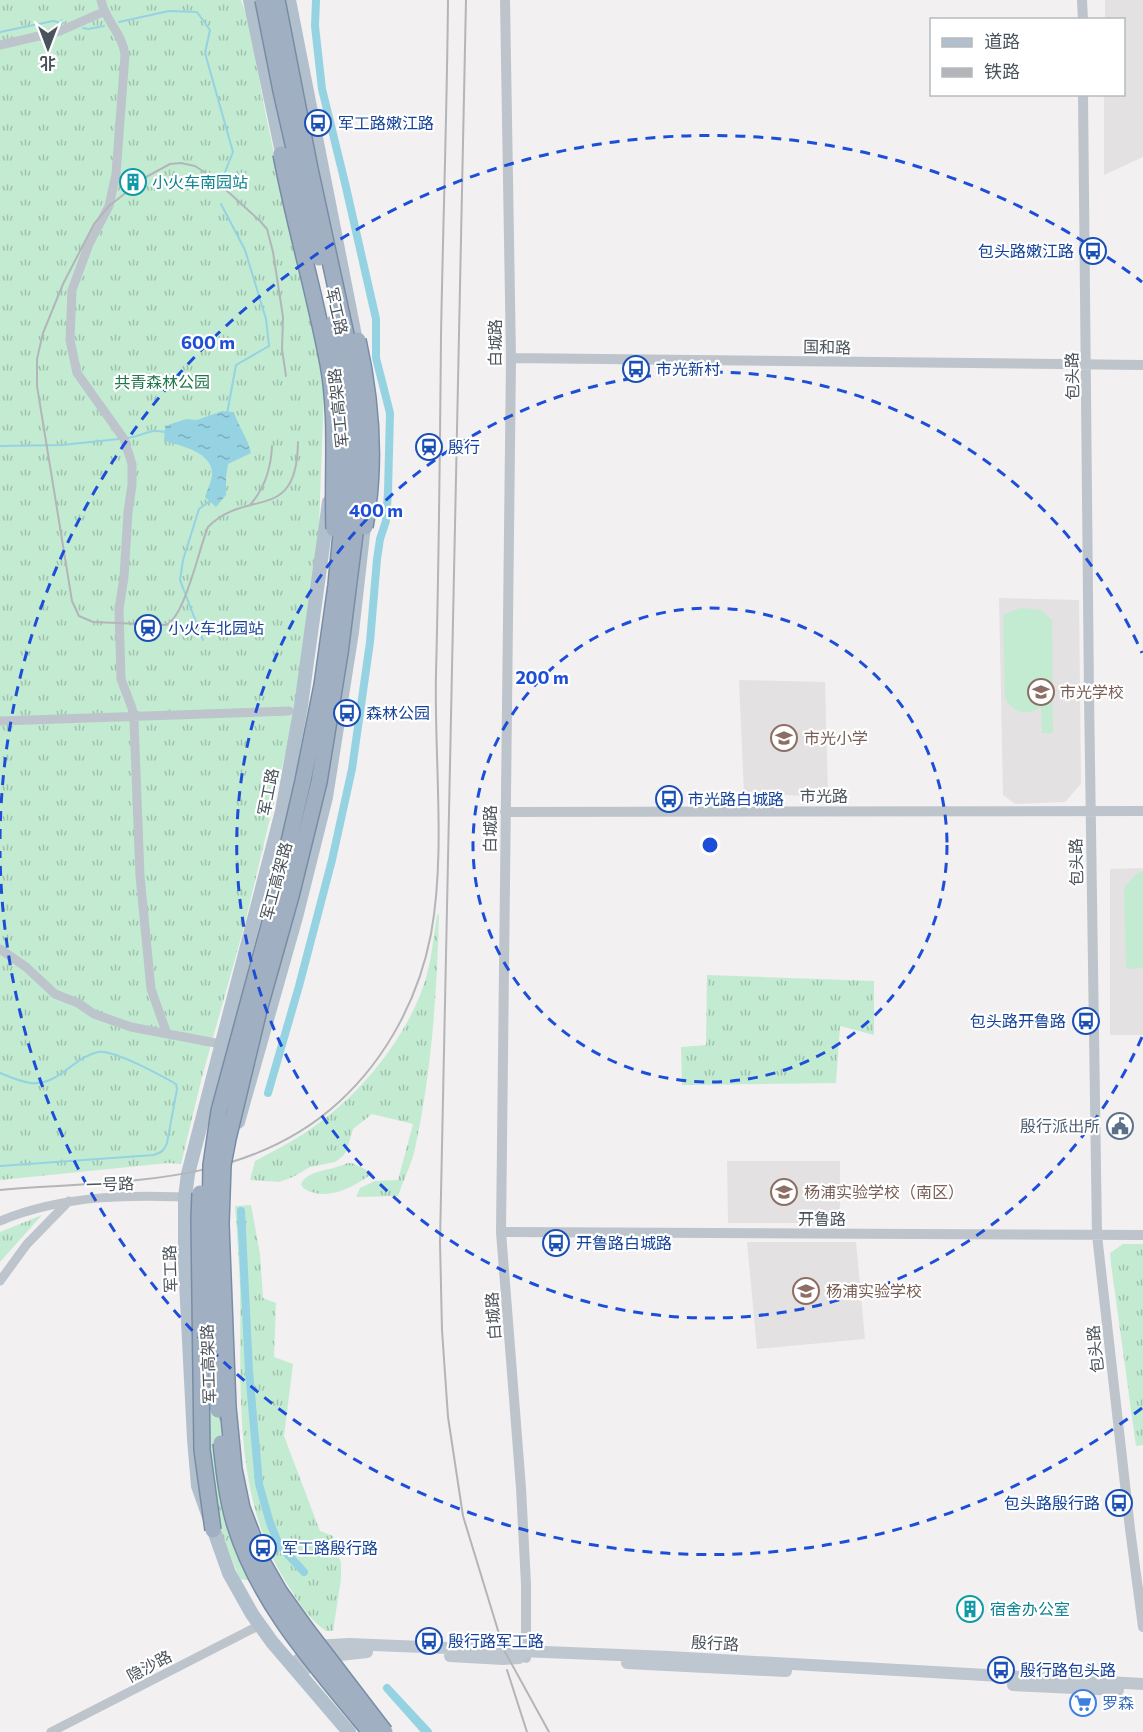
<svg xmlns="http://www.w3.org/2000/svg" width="1143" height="1732" font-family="Commissioner,'Noto Sans SC',sans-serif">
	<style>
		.education { fill: #e3e1e1 }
		.grass { fill: url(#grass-tufts) }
		.pitch { fill: #c3ebd2 }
		.water { fill: url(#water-ripples) }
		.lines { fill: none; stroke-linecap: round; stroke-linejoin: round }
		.stream { stroke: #95d3e3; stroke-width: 2 }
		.canal { stroke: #95d3e3; stroke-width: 8 }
		.minor { stroke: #bdc4cb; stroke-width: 9 }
		.tertiary { stroke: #bdc4cb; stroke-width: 10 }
		.secondary { stroke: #bec6cf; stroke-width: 12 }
		.primary { stroke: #b2bfcc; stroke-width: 14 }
		.rail { stroke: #b3b5b9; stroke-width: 2 }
		.trunk-bridge-casing { stroke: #788da5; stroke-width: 18; stroke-linecap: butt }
		.trunk-bridge { stroke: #a0b0c2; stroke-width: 15 }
		.ring { fill: none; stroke: #1d4ed8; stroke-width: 3; stroke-dasharray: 10 8 }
		.labels { text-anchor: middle; stroke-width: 4.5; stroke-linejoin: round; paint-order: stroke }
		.transit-label { font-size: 16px; fill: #164399; stroke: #fff; text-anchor: start }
		.culture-label { font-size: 16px; fill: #0d838f; stroke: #fff; text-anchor: start }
		.street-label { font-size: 16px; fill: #4a535b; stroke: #fff }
		.park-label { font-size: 16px; fill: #21764c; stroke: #fff }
		.education-label { font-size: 16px; fill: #785e54; stroke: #fff; text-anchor: start }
		.service-label { font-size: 16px; fill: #4e5e75; stroke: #fff; text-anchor: end }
		.shop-label { font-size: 16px; fill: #366cbe; stroke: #fff; text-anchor: start }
		.centre { fill: #1d4ed8; stroke: #fff; stroke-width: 3 }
		.ring-label { font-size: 18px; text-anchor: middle; font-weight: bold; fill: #1d4ed8; stroke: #fff; stroke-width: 4.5; stroke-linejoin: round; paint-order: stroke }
	</style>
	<defs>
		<pattern id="grass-tufts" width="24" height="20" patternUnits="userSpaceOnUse" patternTransform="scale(1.5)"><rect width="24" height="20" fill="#c3ebd2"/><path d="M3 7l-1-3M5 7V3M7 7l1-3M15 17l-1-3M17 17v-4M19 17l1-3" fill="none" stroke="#a0c1ad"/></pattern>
		<pattern id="water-ripples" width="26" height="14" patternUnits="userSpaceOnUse" patternTransform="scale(1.5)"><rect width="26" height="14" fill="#95d3e3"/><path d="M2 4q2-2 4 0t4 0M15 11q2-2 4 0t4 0" fill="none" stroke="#7caebb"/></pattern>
	</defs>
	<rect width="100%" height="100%" fill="#f2f0f0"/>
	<path class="education" d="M1105 0H1143V157L1104 175V95L1124 94V20L1105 19Z
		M999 598 1079 600 1081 784 1065 802 1015 804 1003 795Z
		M739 680 825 682 828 797 744 793Z
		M1143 868V1035H1110V869Z
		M727 1161H840V1223H728Z
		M747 1242H856L865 1339 757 1349Z"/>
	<path class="grass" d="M0 0H241L248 19 266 116 297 261 325 365 319 526 306 642 294 718 244 927 202 1077 181 1164 168 1163 0 1180Z
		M439 914C437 991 432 1068 416 1144 413 1161 404 1179 398 1196L356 1197 360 1188 375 1181 398 1180 413 1124 372 1114 353 1129 347 1150 343 1156 335 1162 310 1167 293 1177 279 1182 250 1180 255 1161C271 1152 288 1144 303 1134 356 1101 411 1035 427 974 432 955 434 934 437 915Z
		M707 975 874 981V1035L840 1026 836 1083 682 1085 681 1047 706 1045Z
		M347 1163H352L373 1173C354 1187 326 1203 303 1188L301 1184C308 1169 333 1171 347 1163Z
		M251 1205 260 1254 263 1298 276 1303 274 1357 293 1364 284 1436 320 1531 333 1536 341 1564V1579L333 1631H326C310 1620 301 1606 291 1590 231 1500 242 1391 240 1288 239 1261 237 1234 235 1206Z
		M42 1215 0 1262V1232Z
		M191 1219 217 1330 225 1467 251 1579 247 1580 240 1579 237 1572 218 1525 205 1477Z
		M1123 1244H1143V1445L1136 1446 1111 1264 1110 1253Z"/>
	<path class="pitch" d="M1020 608 1041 610 1052 620 1053 733H1042L1041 708C1024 715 1016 714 1005 699L1003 615Z
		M1143 871V968L1126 969 1124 888 1136 874Z"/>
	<path class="water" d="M222 411 234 412C238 426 248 438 251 453L228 464 226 478V495L216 507 205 497C207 490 212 481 212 474 213 452 179 445 164 441L165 426 186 419 197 420Z"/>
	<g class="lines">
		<path class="stream" d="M119 22 169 11 197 12 210 30 205 53 233 152 223 177
			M83 28 88 29 104 26
			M0 32 53 21 63 23
			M221 204 245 250 266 319 269 346 236 365 227 414
			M128 438C145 436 147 428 165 432
			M0 446 62 445 119 439
			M203 640 180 580 183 560 199 509 211 500
			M0 1073C10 1077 21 1082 31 1083 58 1086 74 1057 98 1052 113 1049 162 1076 176 1084L177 1089 167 1143C164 1151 162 1152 154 1155L0 1166"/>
		<path class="canal" d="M268 1093 299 986 332 860 352 769 370 642 377 559 380 539 386 521 388 492 390 413 376 358V319L345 183 322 89 315 26 316 0
			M241 1211 249 1371 259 1484 270 1523 279 1545 304 1572
			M426 1732 387 1688 428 1732"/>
		<path class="minor" d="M101 0C105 21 123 34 125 55L116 174 109 206 89 244 72 290 70 340 77 373 124 439 132 464V485L128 512 124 577 119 609 121 679 132 708 134 721 140 876 151 989 167 1034
			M0 45 60 31 103 12
			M0 721 289 711
			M0 949 26 967 55 994 78 1003 94 1014 131 1027 221 1044
			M0 1221C65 1194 135 1194 205 1198
			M0 1281 27 1244 69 1201
			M51 1732 260 1625"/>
		<path class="tertiary" d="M505 0 511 358 501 1232 521 1488 526 1584V1658
			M1082 0 1083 20
			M1083 94 1089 695 1097 1235 1130 1529 1143 1627
			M511 358 1143 365
			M505 812 1143 811
			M501 1232 1143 1235"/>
		<path class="secondary" d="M450 1656 503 1659 519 1658
			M627 1663 786 1671
			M292 1665 314 1646 349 1644 669 1657 1143 1684
			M299 1674 322 1657 367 1652
			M1013 1685 1118 1690"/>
		<path class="primary" d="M250 0 284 162
			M289 0 358 351
			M329 502 301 706 282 811 188 1174 185 1197V1262L194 1439 198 1486 229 1573 252 1614 272 1642 349 1732
			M238 1122 296 917 326 797 352 632 365 517"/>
		<path class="rail" d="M466 0 440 1242 442 1330 448 1417 463 1516 504 1650 549 1732
			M286 376 282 349 283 317 273 252 267 229 260 221 212 177 195 166 181 163 170 164 146 177 109 206 94 224 63 284 43 333 37 359V386L72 601 79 616 93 622 166 625C185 617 199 548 208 527 247 487 297 525 298 442
			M250 505C265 488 271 469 272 446
			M0 1190C119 1180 245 1188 339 1102 387 1058 419 997 431 934 446 852 434 757 436 673 439 561 440 448 441 336 443 224 447 112 448 0
			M507 1670 527 1732"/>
		<defs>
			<path id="trunk-bridge" d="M263 0 281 91 319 258
				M277 0 310 169 350 353 358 403 361 447 360 494 340 653 319 782 291 896 259 1010 228 1139 223 1165 221 1224 228 1407 234 1469 242 1508 263 1563 279 1591 307 1630 385 1732
				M281 154C294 224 315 293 328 364 338 418 332 474 334 529
				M358 340C372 402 376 465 365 527
				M200 1193 199 1219 202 1450 213 1530
				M218 1410 210 1225 211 1165 219 1111 273 911 303 781 322 685 336 585 347 473 345 396 334 322
				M221 1443C224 1471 227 1499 235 1525 260 1606 318 1668 370 1732"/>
		</defs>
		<use href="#trunk-bridge" class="trunk-bridge-casing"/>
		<use href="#trunk-bridge" class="trunk-bridge"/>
	</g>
	<g class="ring">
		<circle cx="710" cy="845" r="237"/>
		<path d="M1142 1037A473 473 0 1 1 1142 653"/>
		<path d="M1142 1408A710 710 0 0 1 0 851M0 839A710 710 0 0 1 1142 282"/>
	</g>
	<defs>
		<symbol id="bus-ring" viewBox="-11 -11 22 22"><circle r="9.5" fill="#fff" stroke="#1a4fb4" stroke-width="1.5"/><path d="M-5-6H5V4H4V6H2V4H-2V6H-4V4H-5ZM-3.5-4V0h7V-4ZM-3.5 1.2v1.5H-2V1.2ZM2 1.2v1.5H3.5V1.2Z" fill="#1a4fb4"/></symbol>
		<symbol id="building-ring" viewBox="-11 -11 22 22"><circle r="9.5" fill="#fff" stroke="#0f9aa8" stroke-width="1.5"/><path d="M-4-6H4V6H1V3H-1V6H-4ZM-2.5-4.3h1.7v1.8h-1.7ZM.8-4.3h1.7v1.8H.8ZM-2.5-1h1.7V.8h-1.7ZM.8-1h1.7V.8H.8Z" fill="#0f9aa8"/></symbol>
		<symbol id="station-ring" viewBox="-11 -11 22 22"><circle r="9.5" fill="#fff" stroke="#1a4fb4" stroke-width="1.5"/><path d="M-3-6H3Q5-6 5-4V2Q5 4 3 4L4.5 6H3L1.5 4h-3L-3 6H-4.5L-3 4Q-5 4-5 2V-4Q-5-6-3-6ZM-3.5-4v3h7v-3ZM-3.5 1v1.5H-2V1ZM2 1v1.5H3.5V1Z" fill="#1a4fb4"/></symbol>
		<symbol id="school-ring" viewBox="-11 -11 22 22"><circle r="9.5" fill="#fff" stroke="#8d6e63" stroke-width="1.5"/><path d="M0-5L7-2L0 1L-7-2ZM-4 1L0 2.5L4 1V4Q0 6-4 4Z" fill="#8d6e63"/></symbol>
		<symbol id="civic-ring" viewBox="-11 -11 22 22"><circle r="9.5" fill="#fff" stroke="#5c6f8a" stroke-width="1.5"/><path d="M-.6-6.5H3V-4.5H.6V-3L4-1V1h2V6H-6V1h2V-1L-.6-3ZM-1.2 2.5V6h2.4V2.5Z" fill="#5c6f8a"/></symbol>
		<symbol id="supermarket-ring" viewBox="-11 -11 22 22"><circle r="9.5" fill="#fff" stroke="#3f7fe0" stroke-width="1.5"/><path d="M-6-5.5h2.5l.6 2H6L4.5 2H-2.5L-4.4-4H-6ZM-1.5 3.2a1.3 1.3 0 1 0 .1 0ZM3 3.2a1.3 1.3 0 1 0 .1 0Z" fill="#3f7fe0"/></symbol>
	</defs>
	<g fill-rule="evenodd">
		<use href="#bus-ring" x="303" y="108" width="30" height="30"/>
		<use href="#building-ring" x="118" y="167" width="30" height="30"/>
		<use href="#bus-ring" x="1078" y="236" width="30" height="30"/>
		<use href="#bus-ring" x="621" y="354" width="30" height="30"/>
		<use href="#station-ring" x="414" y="432" width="30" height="30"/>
		<use href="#station-ring" x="133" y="613" width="30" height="30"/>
		<use href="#school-ring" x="1026" y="677" width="30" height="30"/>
		<use href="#bus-ring" x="332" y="698" width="30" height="30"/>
		<use href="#school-ring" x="769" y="723" width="30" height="30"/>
		<use href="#bus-ring" x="654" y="784" width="30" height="30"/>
		<use href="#bus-ring" x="1071" y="1006" width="30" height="30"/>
		<use href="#civic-ring" x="1105" y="1111" width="30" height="30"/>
		<use href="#school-ring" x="769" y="1177" width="30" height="30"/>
		<use href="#bus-ring" x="541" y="1228" width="30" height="30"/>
		<use href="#school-ring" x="791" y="1276" width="30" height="30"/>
		<use href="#bus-ring" x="1104" y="1488" width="30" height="30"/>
		<use href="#bus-ring" x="248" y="1533" width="30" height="30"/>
		<use href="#building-ring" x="955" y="1594" width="30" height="30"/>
		<use href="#bus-ring" x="414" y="1626" width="30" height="30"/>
		<use href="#bus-ring" x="986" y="1655" width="30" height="30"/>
		<use href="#supermarket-ring" x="1068" y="1688" width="30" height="30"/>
	</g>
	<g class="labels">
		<g class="transit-label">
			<text x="338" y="129">军工路嫩江路</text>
			<text x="1074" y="257" text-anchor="end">包头路嫩江路</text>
			<text x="656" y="375">市光新村</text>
			<text x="448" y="453">殷行</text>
			<text x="168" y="634">小火车北园站</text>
			<text x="366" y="719">森林公园</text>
			<text x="688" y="805">市光路白城路</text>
			<text x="1066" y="1027" text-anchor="end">包头路开鲁路</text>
			<text x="576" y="1249">开鲁路白城路</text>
			<text x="1100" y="1509" text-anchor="end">包头路殷行路</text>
			<text x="282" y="1554">军工路殷行路</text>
			<text x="448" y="1647">殷行路军工路</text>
			<text x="1020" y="1676">殷行路包头路</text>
		</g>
		<g class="culture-label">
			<text x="152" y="188">小火车南园站</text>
			<text x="990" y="1615">宿舍办公室</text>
		</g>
		<g class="street-label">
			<text transform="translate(337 311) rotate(77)" y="6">军工路</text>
			<text transform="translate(495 343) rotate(-90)" y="6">白城路</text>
			<text transform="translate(827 347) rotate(1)" y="6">国和路</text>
			<text transform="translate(1072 376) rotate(-91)" y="6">包头路</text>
			<text transform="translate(338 408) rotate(-96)" y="6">军工高架路</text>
			<text transform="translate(268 792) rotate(-79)" y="6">军工路</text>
			<text x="824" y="802">市光路</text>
			<text transform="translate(490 829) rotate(-90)" y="6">白城路</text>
			<text transform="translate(1076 862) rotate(-91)" y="6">包头路</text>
			<text transform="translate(276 881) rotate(-75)" y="6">军工高架路</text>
			<text transform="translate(110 1184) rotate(-2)" y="6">一号路</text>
			<text x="822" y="1225">开鲁路</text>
			<text transform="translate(170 1269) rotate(-92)" y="6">军工路</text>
			<text transform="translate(493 1316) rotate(-94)" y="6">白城路</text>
			<text transform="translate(1095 1349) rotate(-96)" y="6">包头路</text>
			<text transform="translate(208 1364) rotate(-92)" y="6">军工高架路</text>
			<text transform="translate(715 1643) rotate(3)" y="6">殷行路</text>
			<text transform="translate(149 1666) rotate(-28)" y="6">隐沙路</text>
		</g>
		<g class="park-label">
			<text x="162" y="388">共青森林公园</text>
		</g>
		<g class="education-label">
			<text x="1060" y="698">市光学校</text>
			<text x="804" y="744">市光小学</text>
			<text x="804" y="1198">杨浦实验学校（南区）</text>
			<text x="826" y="1297">杨浦实验学校</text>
		</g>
		<g class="service-label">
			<text x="1100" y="1132">殷行派出所</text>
		</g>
		<g class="shop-label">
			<text x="1102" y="1709">罗森</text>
		</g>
	</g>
	<circle cx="710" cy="845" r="9" class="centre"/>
	<g class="ring-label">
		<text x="208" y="349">600 m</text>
		<text x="376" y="517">400 m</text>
		<text x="542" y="684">200 m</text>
	</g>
	<rect x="930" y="18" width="195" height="78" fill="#ffffff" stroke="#b7babd" stroke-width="1.5"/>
	<rect x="942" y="38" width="30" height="9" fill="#b2bfcc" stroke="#b7babd" stroke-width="1.5"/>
	<text x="984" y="48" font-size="18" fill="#4a535b">道路</text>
	<rect x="942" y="68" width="30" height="9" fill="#b3b5b9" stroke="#b7babd" stroke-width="1.5"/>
	<text x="984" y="78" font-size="18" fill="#4a535b">铁路</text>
	<g transform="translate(48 48) rotate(180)" stroke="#ffffff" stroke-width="4.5" paint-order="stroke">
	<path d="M0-4.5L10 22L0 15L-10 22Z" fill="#4a535b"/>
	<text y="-9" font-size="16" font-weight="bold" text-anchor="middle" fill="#4a535b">北</text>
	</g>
</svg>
